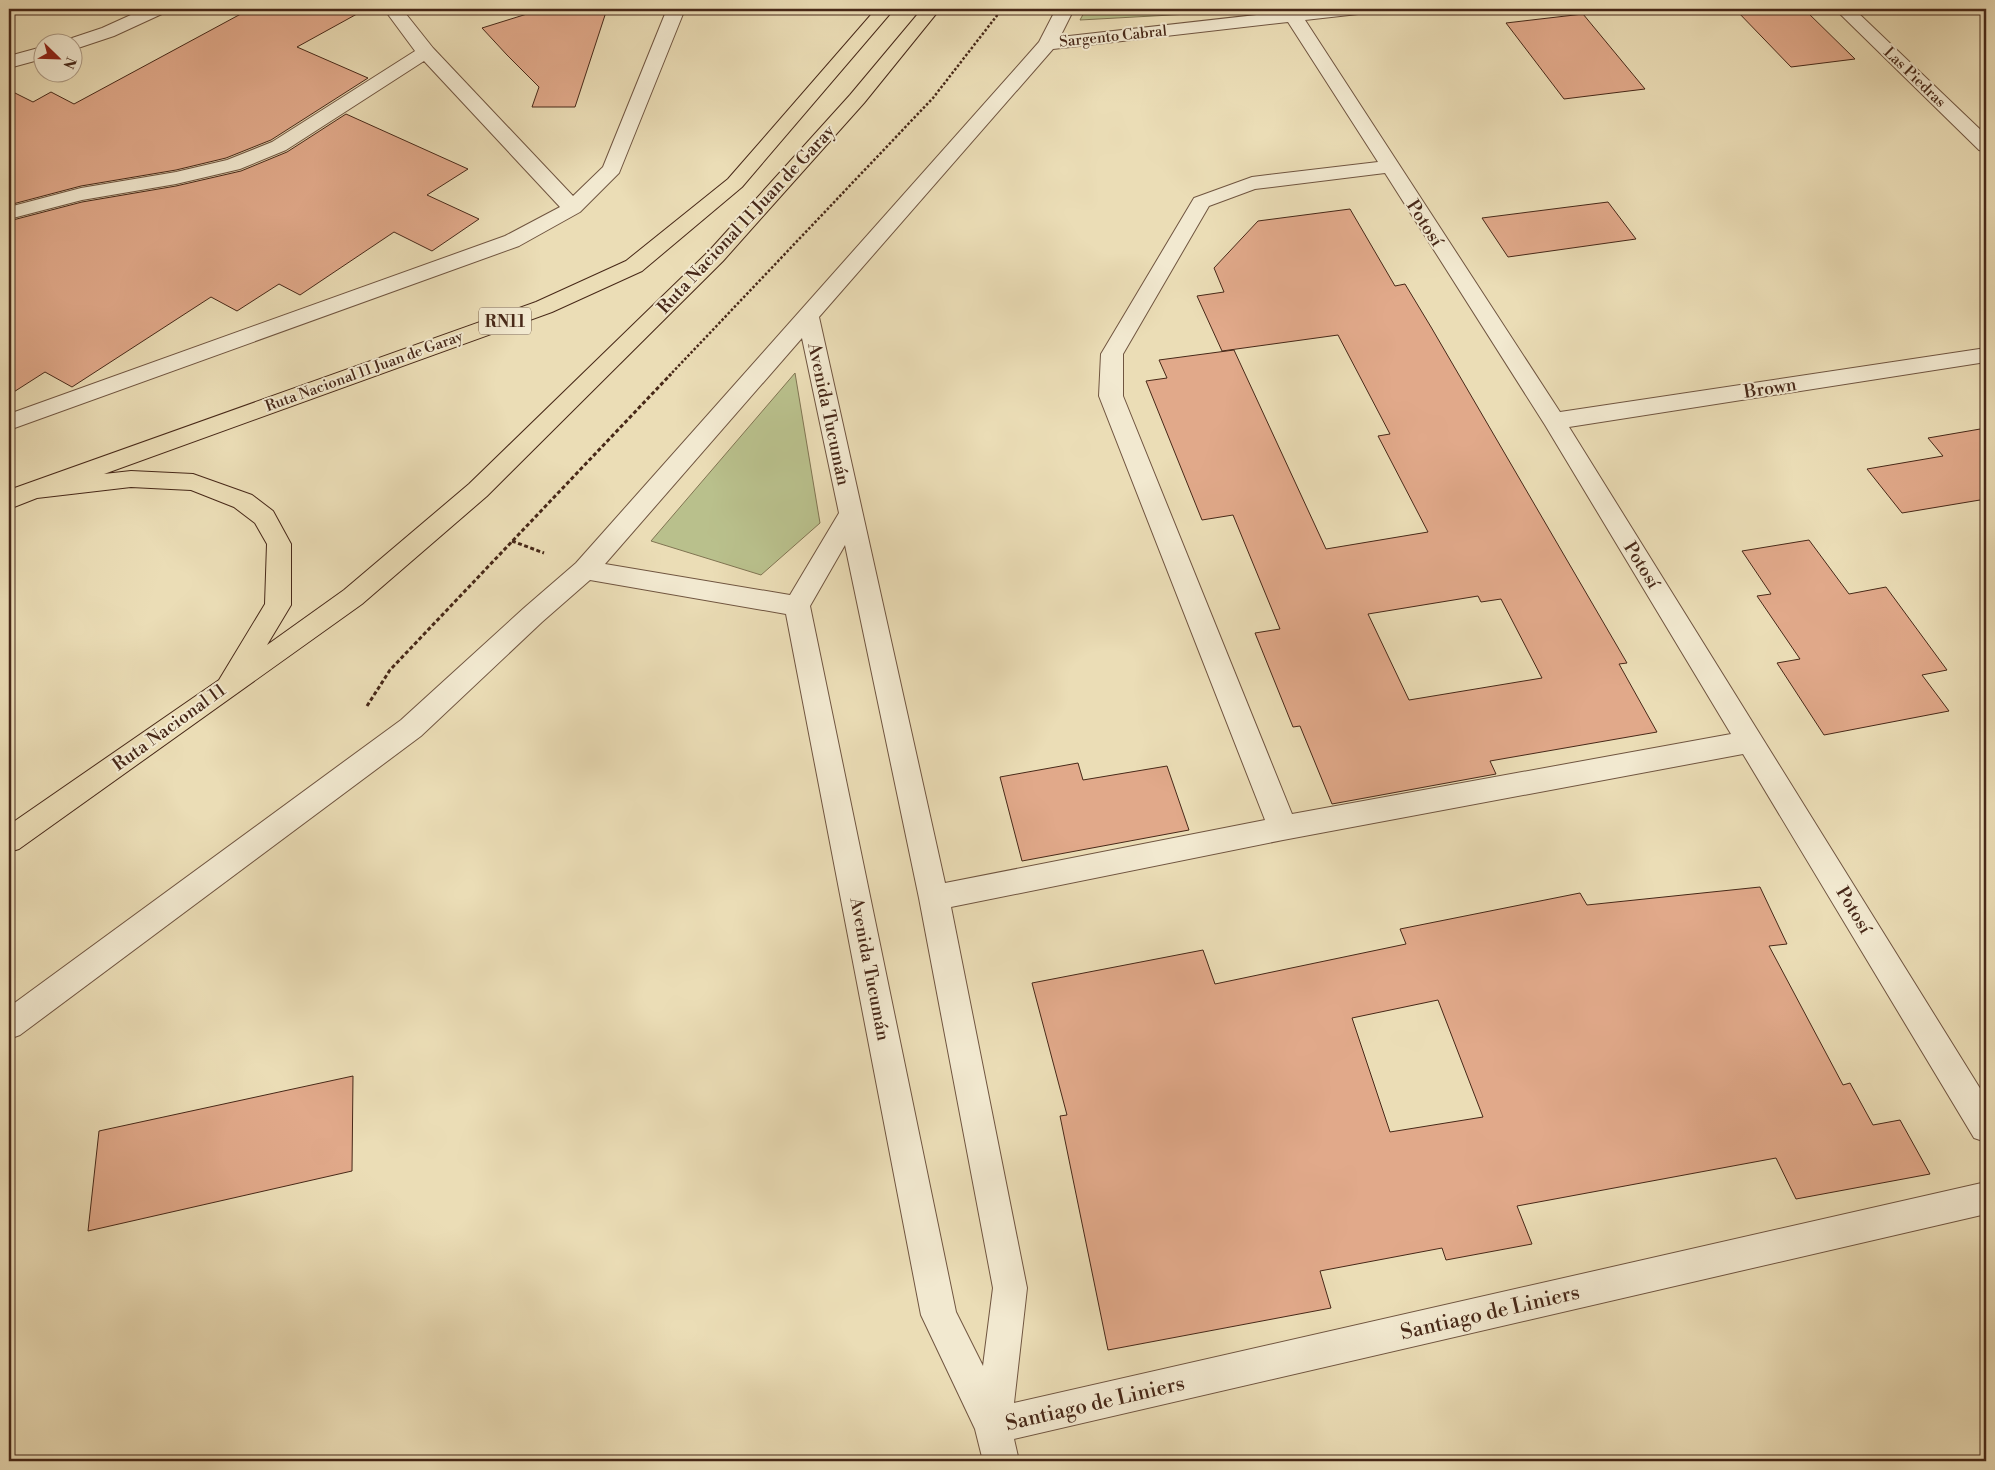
<svg xmlns="http://www.w3.org/2000/svg" width="1995" height="1470" font-family="'Libre Bodoni',serif">
	<style>
		.green { fill: #b9c08c; stroke: #807452 }
		.building { fill: #e1a98a; stroke: #472818; fill-rule: evenodd }
		.lines { fill: none; stroke-linecap: round; stroke-linejoin: round }
		.minor-casing { stroke: #705540; stroke-width: 2 }
		.highway-casing { stroke: #472818; stroke-width: 2 }
		.path-far1 { stroke: #472818; stroke-width: 2.5; stroke-dasharray: 2.5 2; stroke-linecap: butt }
		.path { stroke: #472818; stroke-width: 3; stroke-dasharray: 4 2.5; stroke-linecap: butt }
		.minor { fill: #f2e9d0; fill-rule: evenodd }
		.highway { fill: #ebddb6; fill-rule: evenodd }
		.labels { text-anchor: middle; stroke-width: 4; stroke-linejoin: round; paint-order: stroke }
		.far-street-label { font-size: 15px; fill: #472818; stroke: #f2e9d0 }
		.shield { fill: #f2e9d0; stroke: #7a624f; stroke-width: 1 }
		.shield-label { font-size: 16px; font-weight: bold; fill: #472818 }
		.street-label { font-size: 18px; fill: #472818; stroke: #f2e9d0 }
		.near-street-label { font-size: 21px; fill: #472818; stroke: #f2e9d0 }
	</style>
	<rect width="100%" height="100%" fill="#ebddb6"/>
	<filter id="stains"><feTurbulence type="fractalNoise" baseFrequency=".004" numOctaves="4"/><feColorMatrix values="0 0 0 0 .2 0 0 0 0 .09 0 0 0 0 .02 0 0 0 .5 -.17"/></filter>
	<radialGradient id="worn" r=".72"><stop offset=".6" stop-color="#630" stop-opacity="0"/><stop offset="1" stop-color="#630" stop-opacity=".3"/></radialGradient>
	<path class="green" d="M1086 9H1261L1262 10 1080 20Z
		M795 373 820 523 761 575 651 541Z"/>
	<path class="building" d="M250 9H366L297 47 368 78 271 140 226 158 176 170 81 186 9 205V90L33 102 51 92 74 104Z
		M543 9H607L575 107H532L539 87 507 55 482 28Z
		M1735 9H1804L1855 59 1791 67Z
		M1583 14 1645 89 1564 99 1506 23Z
		M346 114 468 169 427 195 479 219 432 251 394 232 300 295 279 284 237 311 211 297 72 387 45 372 9 395V221L82 202 176 186 241 171 287 152Z
		M1608 202 1636 239 1508 257 1482 218Z
		M1350 209 1395 286 1405 284 1431 327 1627 663 1619 664 1657 732 1490 761 1496 774 1332 804 1300 726 1293 727 1255 633 1280 629 1233 515 1202 520 1146 381 1167 378 1159 360 1234 350 1326 549 1428 532 1378 436 1390 434 1338 335 1222 351 1197 296 1224 292 1214 268 1258 221ZM1478 596 1481 602 1501 599 1542 678 1409 700 1368 614Z
		M1986 428V508L1980 500 1902 513 1867 469 1943 456 1928 438Z
		M1809 540 1849 594 1886 587 1947 670 1922 675 1949 711 1824 735 1777 663 1800 659 1757 596 1771 594 1742 551Z
		M1078 763 1083 780 1167 766 1189 830 1022 861 1000 777Z
		M1760 887 1787 944 1769 946 1843 1085 1850 1083 1873 1125 1900 1120 1930 1174 1796 1199 1776 1158 1517 1206 1532 1244 1446 1260 1442 1248 1320 1271 1331 1308 1108 1350 1060 1116 1067 1115 1032 983 1203 950 1215 984 1406 944 1400 929 1580 893 1587 905ZM1438 1000 1483 1117 1390 1132 1352 1018Z
		M353 1076 352 1171 88 1231 99 1131Z"/>
	<g class="lines">
		<defs>
			<path id="minor" d="M144 9H167L164 13 114 36 78 48 72 49V42H64L66 40 102 28Z
				M384 9H402L433 48 573 196 603 167 667 9H685L619 173 580 212 519 246 9 430V414L505 236 560 207 424 61 286 150 240 169 176 184 82 200 9 219V207L81 188 176 172 227 160 272 142 415 51Z
				M1056 9H1074L1060 37 1282 12 1280 9 1299 10 1367 9 1364 13 1358 14 1305 20 1560 412 1986 348V362L1569 427 1986 1098V1142L1974 1138 1743 754 1283 840 951 907 1027 1288 1014 1403 1986 1182V1214L1014 1439 1019 1461H983L975 1429 921 1315 786 614 590 580 542 622 421 736 20 1035 9 1039V1007L401 720 524 608 576 563 1039 42ZM1288 22 1378 162 1252 177 1194 198 1101 354 1099 396 1265 820 945 883 819 317 1053 49ZM1385 173 1545 425 1731 734 1292 814 1123 396V354L1209 206 1255 189ZM802 338 839 513 790 595 605 564ZM845 545 919 898 993 1288 983 1366 956 1312 810 606Z
				M1835 9H1854L1986 135V152L1979 150Z
				M42 47V59L9 68V56Z"/>
			<path id="highway" d="M876 9H894L742 187 642 271 552 312 104 474 131 471 193 474 252 495 273 511 291 544V605L267 645 344 590 469 484 709 251 850 95 922 9H940L864 103 723 261 487 496 362 604 19 849 9 852V825L219 680 265 604 267 544 255 523 234 507 191 490 131 487 37 498 9 509V490L536 302 626 261 728 179Z"/>
		</defs>
		<use href="#minor" class="minor-casing"/>
		<use href="#highway" class="highway-casing"/>
		<path class="path-far1" d="M669 376 933 98 1002 9"/>
		<path class="path" d="M512 541 544 553
			M367 706 390 670 671 374"/>
		<use href="#minor" class="minor"/>
		<use href="#highway" class="highway"/>
	</g>
	<g class="labels">
		<g class="far-street-label">
			<text transform="translate(1113 36) rotate(-6)" y="5">Sargento Cabral</text>
			<text transform="translate(1915 77) rotate(44)" y="5">Las Piedras</text>
			<text transform="translate(364 371) rotate(-20)" y="5">Ruta Nacional 11 Juan de Garay</text>
		</g>
		<rect class="shield" x="479" y="307.5" width="52" height="27" rx="4"/>
		<g class="shield-label">
			<text x="505" y="327">RN11</text>
		</g>
		<g class="street-label">
			<text transform="translate(746 219) rotate(-47)" y="6">Ruta Nacional 11 Juan de Garay</text>
			<text transform="translate(1425 223) rotate(57)" y="6">Potosí</text>
			<text transform="translate(1770 388) rotate(-9)" y="6">Brown</text>
			<text transform="translate(829 414) rotate(78)" y="6">Avenida Tucumán</text>
			<text transform="translate(1642 565) rotate(58)" y="6">Potosí</text>
			<text transform="translate(169 727) rotate(-36)" y="6">Ruta Nacional 11</text>
			<text transform="translate(1854 910) rotate(59)" y="6">Potosí</text>
			<text transform="translate(870 969) rotate(79)" y="6">Avenida Tucumán</text>
		</g>
		<g class="near-street-label">
			<text transform="translate(1490 1312) rotate(-13)" y="7">Santiago de Liniers</text>
			<text transform="translate(1095 1403) rotate(-13)" y="7">Santiago de Liniers</text>
		</g>
	</g>
	<rect width="1995" height="1470" fill="none" stroke="#ebddb6" stroke-width="30"/>
	<rect x="10" y="10" width="1975" height="1450" fill="none" stroke="#472818" stroke-width="2.5"/>
	<rect x="15" y="15" width="1965" height="1440" fill="none" stroke="#472818"/>
	<g transform="translate(58 58) rotate(113)"><circle r="24" fill="#f2e9d0" stroke="#ae9c86"/>
	<path d="M0-4L9 19L0 12L-9 19Z" fill="#8f2418"/>
	<text y="-8" font-size="14" font-weight="bold" text-anchor="middle" fill="#472818">N</text>
	</g>
	<rect width="100%" height="100%" filter="url(#stains)"/>
	<rect width="100%" height="100%" fill="url(#worn)"/>
</svg>
